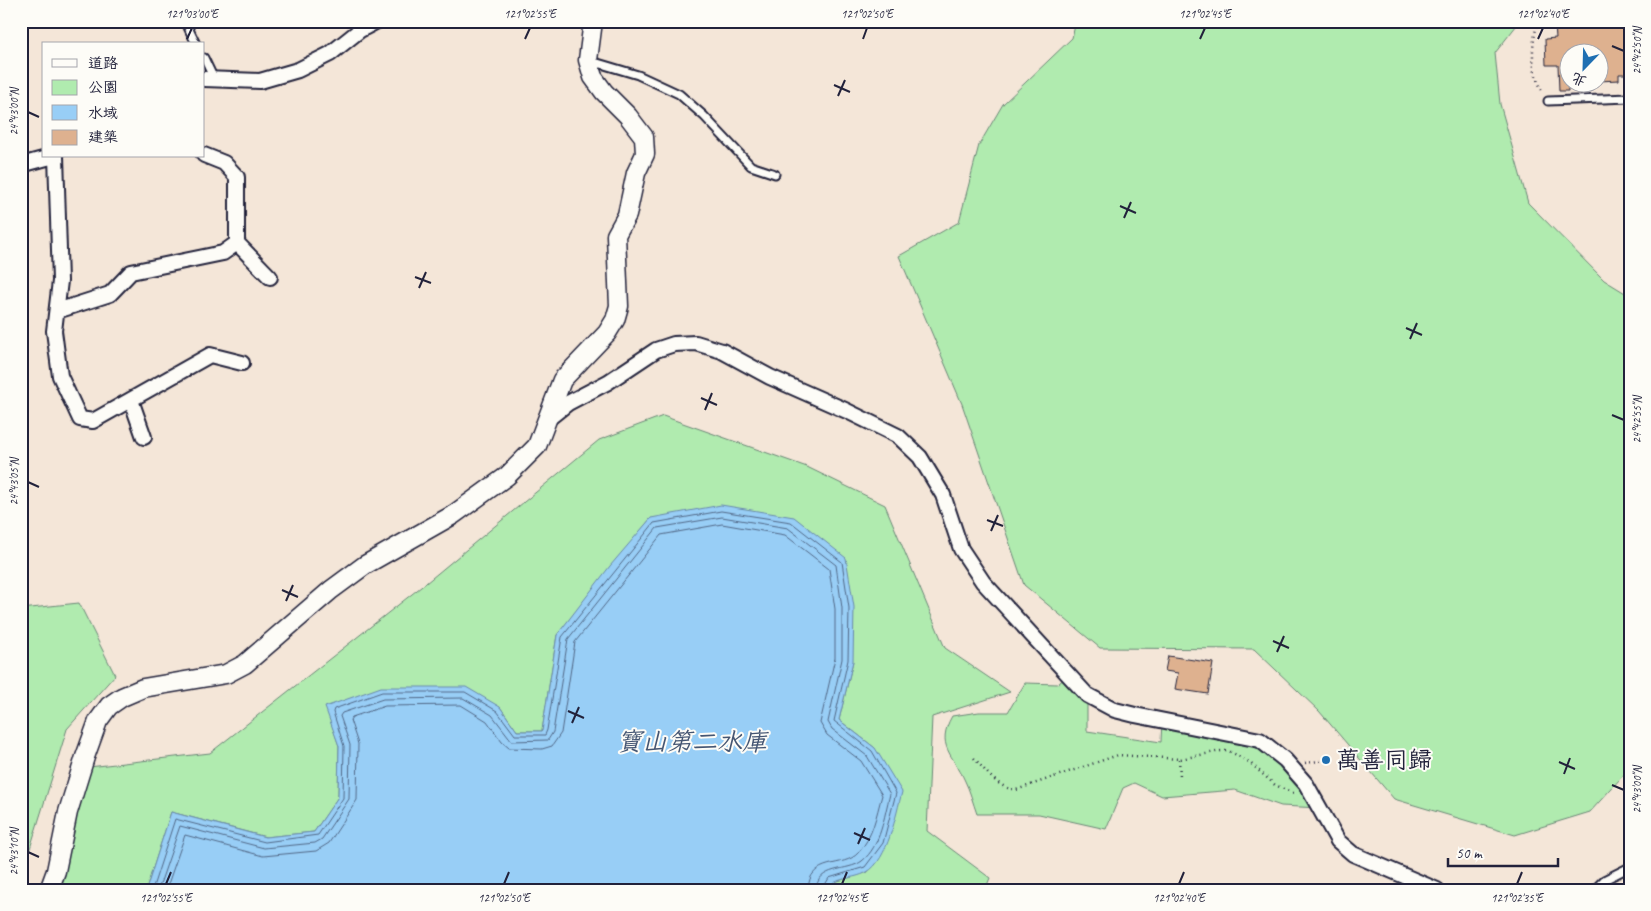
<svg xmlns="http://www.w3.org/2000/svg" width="1651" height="911" font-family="Caveat,'LXGW WenKai TC',sans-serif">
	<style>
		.green { fill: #b0ebaf; stroke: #698675 }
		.water { fill: #98cef6; stroke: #6989ab }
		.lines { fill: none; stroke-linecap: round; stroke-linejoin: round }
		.shore { stroke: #516786; stroke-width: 1 }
		.building { fill: #deb18f; stroke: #22223b }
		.service-casing { stroke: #22223b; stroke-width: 11 }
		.minor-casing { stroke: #22223b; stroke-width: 18 }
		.tertiary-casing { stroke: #22223b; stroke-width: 21 }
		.path { stroke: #22223b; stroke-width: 2.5; stroke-dasharray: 1 4; stroke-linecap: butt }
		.service { stroke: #fdfcf7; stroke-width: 7 }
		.minor { stroke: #fdfcf7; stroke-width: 14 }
		.tertiary { stroke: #fdfcf7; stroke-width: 18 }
		.ticks { fill: none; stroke: #22223b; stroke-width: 2 }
		.poi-dot { fill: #1f6fb2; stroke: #fdfcf7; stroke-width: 2 }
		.labels { text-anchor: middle; stroke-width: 4; stroke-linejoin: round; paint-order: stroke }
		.poi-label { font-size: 24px; fill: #22223b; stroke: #fdfcf7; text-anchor: start }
		.water-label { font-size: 25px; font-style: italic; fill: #455673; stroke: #fdfcf7 }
		.neatline { fill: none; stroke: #22223b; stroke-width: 2 }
		.ticks-label { font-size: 12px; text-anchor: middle; fill: #22223b }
	</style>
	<rect width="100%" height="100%" fill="#f4e6d8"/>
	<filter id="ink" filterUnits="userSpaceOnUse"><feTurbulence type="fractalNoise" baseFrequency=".02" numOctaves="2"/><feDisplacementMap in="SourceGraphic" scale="10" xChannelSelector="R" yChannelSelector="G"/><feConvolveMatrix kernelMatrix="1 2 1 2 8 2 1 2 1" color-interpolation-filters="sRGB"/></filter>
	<g filter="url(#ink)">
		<path class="green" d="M1076 21H1520L1495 53 1500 104 1528 203 1604 280 1630 296V768L1590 812 1515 835 1394 799 1319 711 1254 649 1100 648 1024 585 962 404 899 256 959 222 979 145 1003 104 1072 38Z
			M663 416 807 467 885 505 945 648 1010 692 932 717 927 831 990 878 985 890H826L831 883 868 872 875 748 839 720 853 661 651 518 557 635 542 731H517L500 707H326L339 746 338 797 314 832 266 837 171 812 146 890H44L89 767 210 753 426 583 599 440Z
			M79 603 115 675 67 729 28 855 21 858V609Z
			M1068 675 1087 695V731L1161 742 1162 720 1260 740 1319 808 1281 806 1235 790 1162 796 1134 783 1123 788 1106 829 1039 814H977C973 803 970 791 965 781 953 754 935 746 952 716L979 712H1008L1025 683 1058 684Z"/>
		<path class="water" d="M721 505 794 517 846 558 854 607 853 661 839 720 875 748 902 792C896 814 888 860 867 872 853 880 836 876 826 890H146L171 812 265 837 314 832 338 797 339 746 325 707 381 687H466L500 707 517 731H542L557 635 610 566 651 518Z"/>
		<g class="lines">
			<path class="shore" d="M152 890 175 819 265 842 318 835 343 798 344 746 333 712 334 709 382 692H465L497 711 515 735H545L547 730 562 637 654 523 721 511 791 522 842 562 849 608 848 660 834 721 872 751 896 793 883 843 865 867 829 878 822 890
				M158 890 180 826 264 848 315 843 322 839 349 799 350 745 340 716 342 713 383 699 463 698 492 715 512 741 548 740 553 732 568 639 657 528 722 517 788 528 836 565 842 608V659L828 722 832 729 867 756 890 794C884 816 881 846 862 861 848 872 817 865 816 890
				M166 890 185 835 263 856 316 851 329 843 357 800 358 744 350 720 352 717 385 706 461 705 487 721 502 742 509 748 542 749 552 746 561 733 575 642 661 535 722 524 785 535 829 569 835 609V658L820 723 827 735 861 761 882 795C876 816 873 837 858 853 844 869 809 856 808 890"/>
		</g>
		<path class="building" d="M1601 22V25H1630V74H1619V80L1598 81V52H1568V91H1559L1558 65H1546L1545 39 1556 38 1555 25Z
			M1168 656 1213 663 1208 694 1175 689 1178 673 1165 671Z"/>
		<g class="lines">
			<defs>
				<path id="service" d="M185 21 196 44
					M204 58 214 79
					M591 61 638 75 679 94 704 116 751 166 775 174
					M1548 101 1630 98
					M1594 890 1604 880 1630 867"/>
				<path id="minor" d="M204 79 260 81 298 70 330 54 360 30 377 21
					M56 156 60 281 54 331 60 376 80 419 93 421 210 355 242 363
					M21 165 54 156
					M237 243 270 277
					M57 311 110 294 131 272 223 253 237 243V177L224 163 204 155
					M131 400 144 437
					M548 419 568 403 608 382 656 350 674 344 696 343 722 351 770 377 847 411 898 436 920 457 943 495 961 549 983 582 1087 695 1115 710 1135 715 1260 740 1285 760 1306 784 1338 841 1353 854 1437 890"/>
				<path id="tertiary" d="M49 890 56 871 68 812 85 757 98 721 109 706 122 697 143 688 226 674 245 664 331 590 365 565 453 515 507 476 537 446 562 380 607 333 615 320 619 306 616 235 627 215 636 173 645 154 644 137 628 116 604 92 593 77 588 60 593 21"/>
			</defs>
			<use href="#service" class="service-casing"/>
			<use href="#minor" class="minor-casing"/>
			<use href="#tertiary" class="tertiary-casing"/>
			<path class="path" d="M1538 21C1531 46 1530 69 1543 92
				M974 758C986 771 997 788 1016 790L1118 755 1180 759 1221 751H1229L1249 762 1275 785 1295 794
				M1179 759 1180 776
				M1305 763 1326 760"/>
			<use href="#service" class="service"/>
			<use href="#minor" class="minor"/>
			<use href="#tertiary" class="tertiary"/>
		</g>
	</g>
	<path class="ticks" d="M187 39 192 28M525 39 530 28M863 39 867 28M1200 39 1205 28M1538 39 1543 28M1612 46 1624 51M834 85 850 92M838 96 845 80M28 112 39 117M1120 206 1136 213M1124 218 1131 202M415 277 431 283M419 288 426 272M1406 328 1422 335M1410 339 1417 323M701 398 717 405M705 410 712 393M1612 415 1624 420M28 482 39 487M987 520 1003 526M991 531 998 515M282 590 298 597M286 601 293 585M1273 641 1289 648M1277 652 1284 636M568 711 584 718M572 723 579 707M1559 762 1575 769M1564 774 1570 758M1612 785 1624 790M854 833 870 840M858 844 865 828M28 852 39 857M166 884 171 872M504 884 509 872M842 884 847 872M1179 884 1184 872M1517 884 1522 872"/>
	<circle class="poi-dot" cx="1326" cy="760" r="5"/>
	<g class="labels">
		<g class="poi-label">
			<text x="1336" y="768">萬善同歸</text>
		</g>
		<g class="water-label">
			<text x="692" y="750">寶山第二水庫</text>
		</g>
	</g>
	<rect width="1651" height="911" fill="none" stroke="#fdfcf7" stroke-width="55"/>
	<rect x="42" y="42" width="162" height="115" fill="#fdfcf7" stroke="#a5a5ac"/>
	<rect x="52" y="59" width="25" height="8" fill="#fdfcf7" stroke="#a5a5ac"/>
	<text x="88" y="68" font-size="15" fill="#22223b">道路</text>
	<rect x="52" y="80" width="25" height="15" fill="#b0ebaf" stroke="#a5a5ac"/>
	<text x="88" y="92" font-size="15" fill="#22223b">公園</text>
	<rect x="52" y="105" width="25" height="15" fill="#98cef6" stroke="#a5a5ac"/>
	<text x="88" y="118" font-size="15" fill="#22223b">水域</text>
	<rect x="52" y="130" width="25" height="15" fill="#deb18f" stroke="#a5a5ac"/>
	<text x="88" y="142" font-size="15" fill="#22223b">建築</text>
	<g transform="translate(1584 68) rotate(203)"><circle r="24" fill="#fdfcf7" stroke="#a5a5ac"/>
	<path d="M0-4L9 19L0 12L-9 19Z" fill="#1f6fb2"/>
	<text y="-8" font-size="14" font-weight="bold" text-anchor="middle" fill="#22223b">北</text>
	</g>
	<path d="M1448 858v8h110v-8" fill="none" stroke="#22223b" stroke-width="2.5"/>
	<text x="1456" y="858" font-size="15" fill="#22223b" stroke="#fdfcf7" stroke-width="4" paint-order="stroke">50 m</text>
	<rect x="28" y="28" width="1596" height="856" class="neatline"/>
	<g class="ticks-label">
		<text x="192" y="18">121°03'00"E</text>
		<text x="530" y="18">121°02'55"E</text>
		<text x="867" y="18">121°02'50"E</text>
		<text x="1205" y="18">121°02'45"E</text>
		<text x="1543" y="18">121°02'40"E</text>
		<text transform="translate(1637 51) rotate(-90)" y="4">24°42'50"N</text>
		<text transform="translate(14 112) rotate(-90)" y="4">24°43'00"N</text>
		<text transform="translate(1637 420) rotate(-90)" y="4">24°42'55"N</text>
		<text transform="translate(14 482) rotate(-90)" y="4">24°43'05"N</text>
		<text transform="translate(1637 790) rotate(-90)" y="4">24°43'00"N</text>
		<text transform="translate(14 852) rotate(-90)" y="4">24°43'10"N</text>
		<text x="166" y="902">121°02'55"E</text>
		<text x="504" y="902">121°02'50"E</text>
		<text x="842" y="902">121°02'45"E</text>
		<text x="1179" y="902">121°02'40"E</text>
		<text x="1517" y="902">121°02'35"E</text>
	</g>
</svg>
